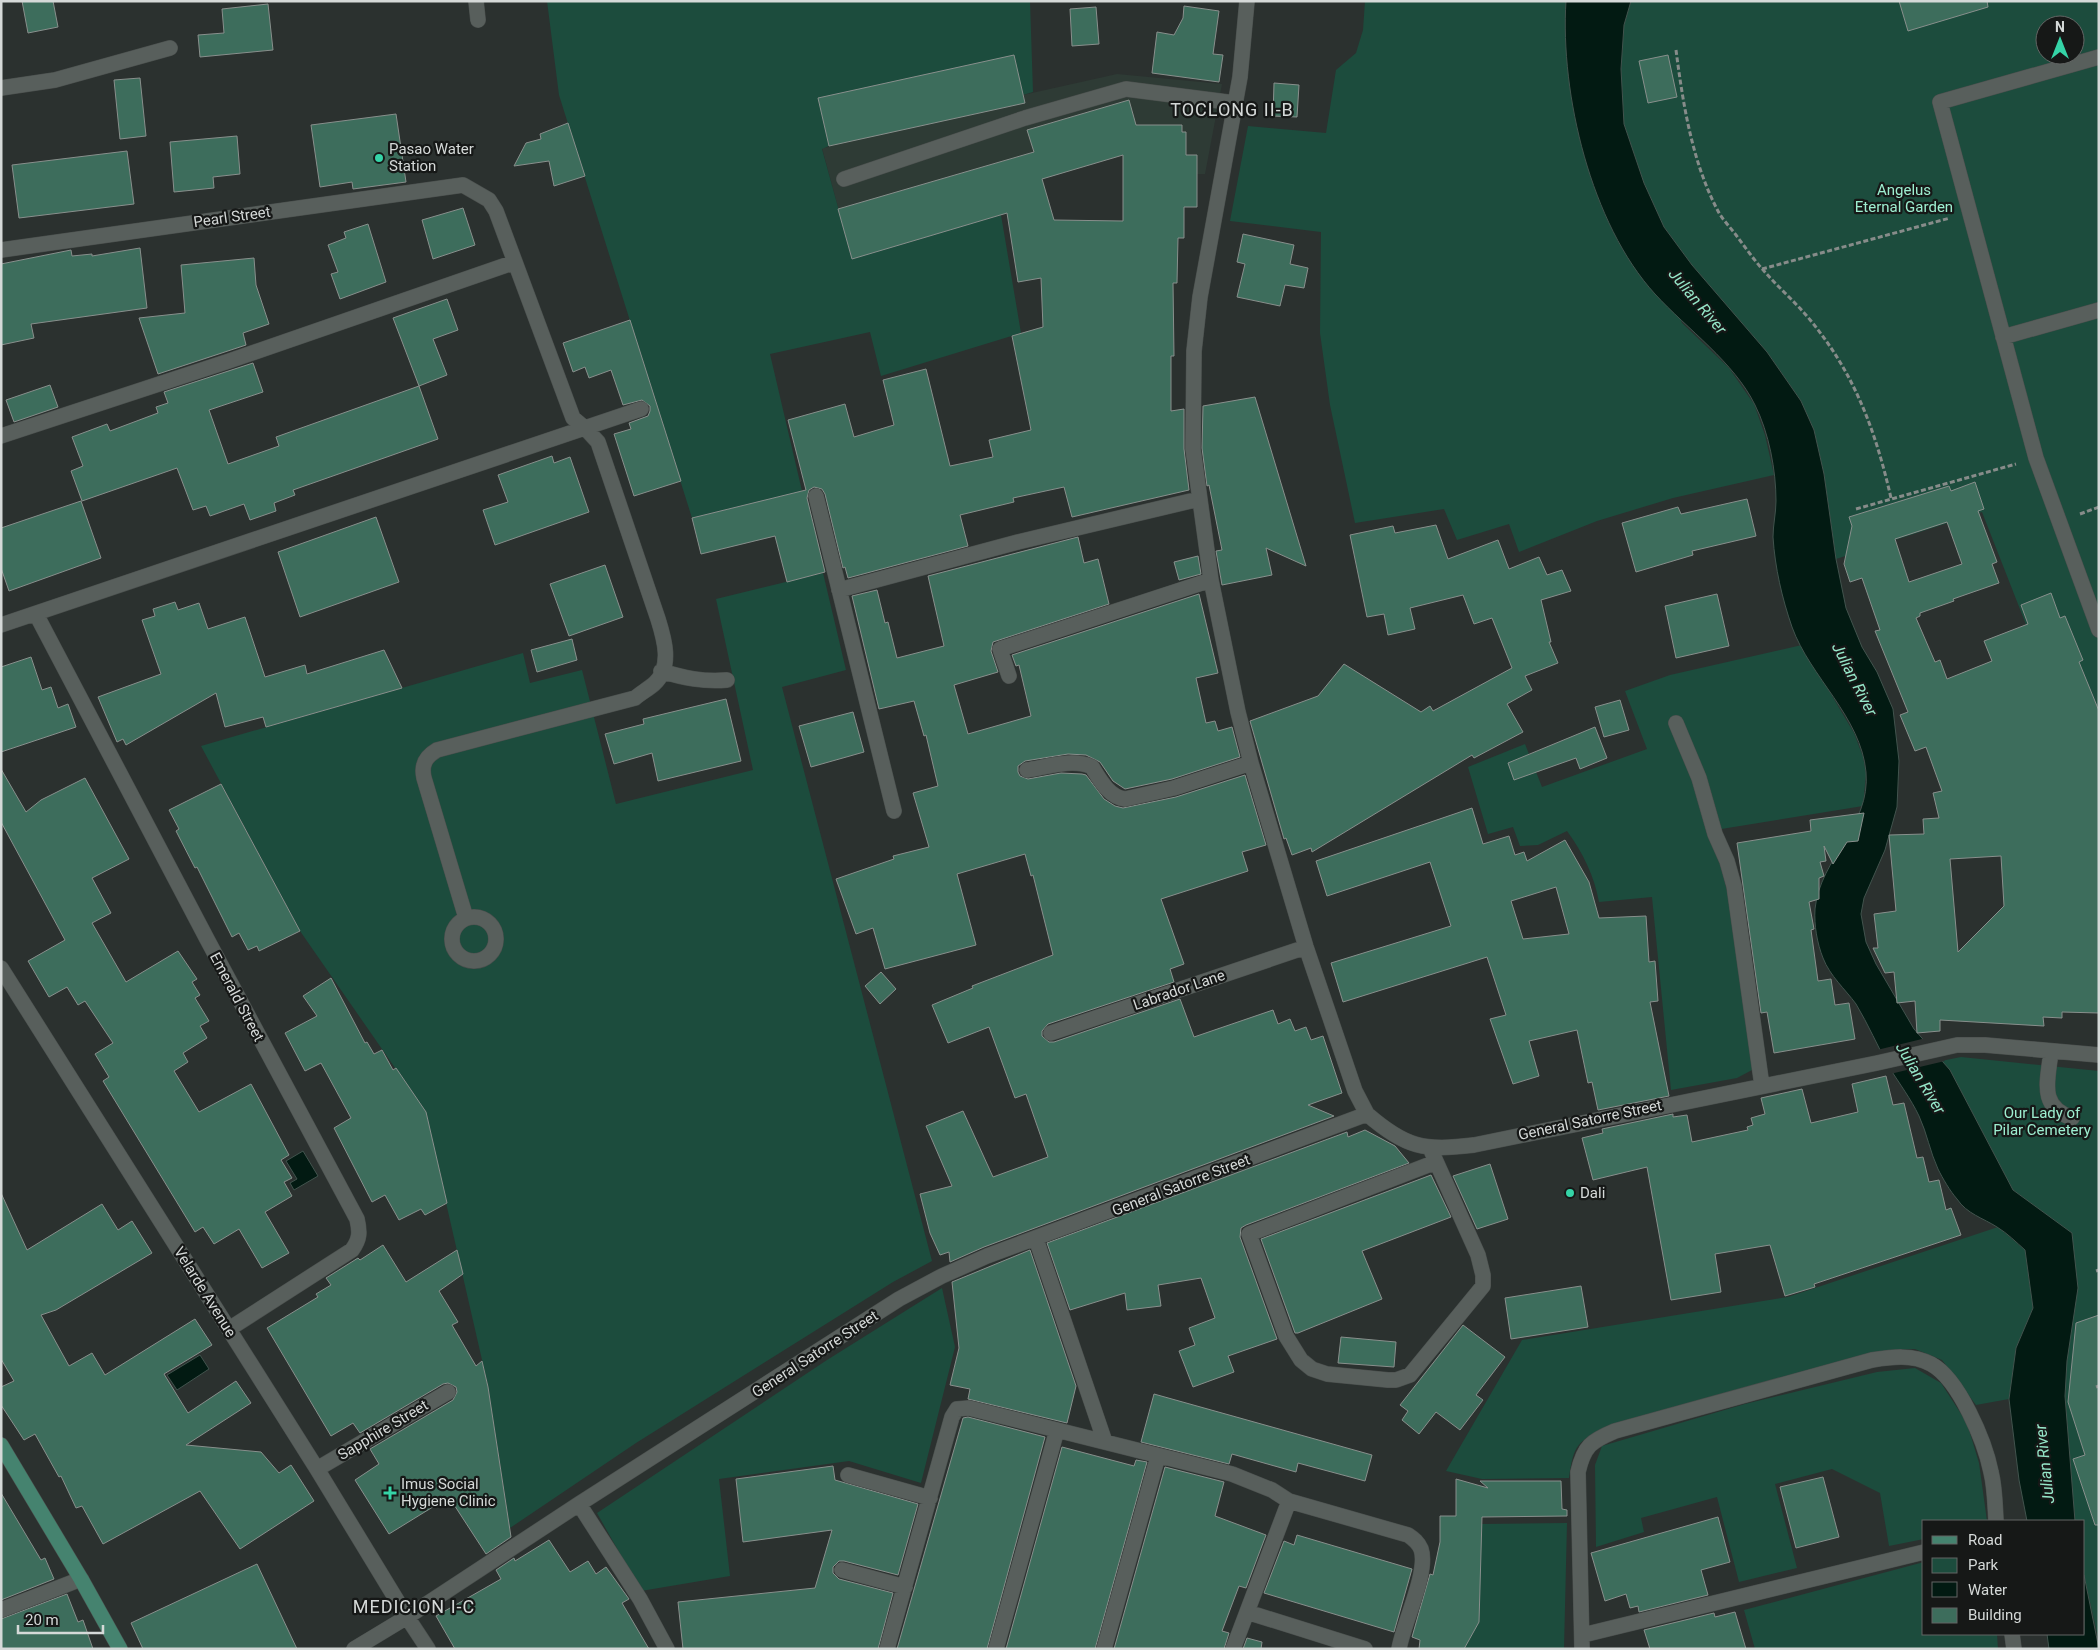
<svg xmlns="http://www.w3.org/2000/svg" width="2100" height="1650" font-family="Roboto,sans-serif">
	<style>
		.built { fill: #2e3b35 }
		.green { fill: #1c4c3d; fill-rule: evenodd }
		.water { fill: #021a12; stroke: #41534d }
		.pier { fill: #2b312f }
		.building { fill: #3d6d5c; stroke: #888f8c; fill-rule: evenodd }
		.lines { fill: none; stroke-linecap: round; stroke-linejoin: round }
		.minor-casing { stroke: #4a4f4d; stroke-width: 16 }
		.major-casing { stroke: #4a4f4d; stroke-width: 16 }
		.path { stroke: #878c8a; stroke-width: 3; stroke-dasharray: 5 2.5; stroke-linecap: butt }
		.minor { stroke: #585f5c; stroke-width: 15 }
		.major { stroke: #45836f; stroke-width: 15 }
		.poi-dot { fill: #35d4a7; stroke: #161817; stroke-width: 2 }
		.labels { text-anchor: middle; stroke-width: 4.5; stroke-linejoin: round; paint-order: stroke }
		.poi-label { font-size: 15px; fill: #d5d9d8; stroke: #161817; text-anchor: start }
		.park-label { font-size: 15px; fill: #9deed0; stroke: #161817 }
		.street-label { font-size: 15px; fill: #d5d9d8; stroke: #161817 }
		.water-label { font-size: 16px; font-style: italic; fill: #96e7c9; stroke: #161817 }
		.quarter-label { font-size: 18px; letter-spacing: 1px; fill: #d5d9d8; stroke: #161817 }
	</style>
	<rect width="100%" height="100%" fill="#2b312f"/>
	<path class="built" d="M1117 74 1222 84 1205 174H1143V149L1043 179 1049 201 852 259 822 148 829 147 818 98 1023 95Z"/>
	<path class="green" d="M547 1H1030L1033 92 1023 95 819 99 829 146 822 149 852 258 1001 215 1021 333 881 376 870 332 770 354 802 491 692 518 559 95Z
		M1365 1H1566L1565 31 1682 323 1729 368 1754 404 1765 435 1774 475 1673 498 1597 521 1519 552 1509 524 1457 540 1444 509 1355 523 1330 405 1320 333 1321 232 1230 221 1248 126 1326 133 1336 70 1356 53 1363 30Z
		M1631 1H2099V811L1982 512 1836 559 1824 474 1814 430 1801 401 1767 352 1692 265 1664 227 1644 183 1624 124 1621 69 1624 25ZM2045 25H2075V55H2045Z
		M823 573 846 670 782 687 932 1261 893 1282 636 1443 510 1528 488 1386 425 1111 300 931 201 746 523 653 530 683 582 670 616 804 753 770 716 599Z
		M1802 645 1854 733 1863 757 1866 774 1863 806 1709 831C1737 905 1743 985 1754 1062L1752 1070 1737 1078 1671 1090 1652 897 1599 902C1594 875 1583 853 1567 831L1538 845 1520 846 1513 827 1488 834 1468 767 1525 744 1542 787 1647 749 1625 691 1670 675Z
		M1961 1057 2099 1071V1642L2084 1575V1521H2075L2065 1396 2072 1234 2013 1190 1950 1070 1941 1061Z
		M1998 1227 2025 1250 2033 1308 2016 1348 2009 1399 1976 1405 1942 1360 1915 1349 1892 1350 1862 1356 1606 1427C1577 1443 1574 1443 1569 1478L1482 1479 1446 1471 1522 1340 1788 1297Z
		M942 1288 955 1347 921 1483 849 1461 719 1479 730 1576 641 1591 597 1513 827 1360Z
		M1915 1368 1941 1383 1967 1423 1979 1463 1987 1521H1924V1539L1889 1546 1880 1493 1832 1469 1775 1484 1797 1568 1739 1582 1717 1497 1641 1518 1644 1532 1596 1547 1595 1465 1602 1446 1745 1404 1877 1372Z
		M1567 1523 1564 1649H1464L1479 1622 1481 1524Z
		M1924 1562V1634H1997L1998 1649H1755L1744 1610Z"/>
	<path class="water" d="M1566 1H1631L1624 25 1621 69 1624 124 1644 183 1664 227 1692 265 1767 352 1801 401 1814 430 1824 474 1836 559 1846 608 1862 647 1877 672 1893 709 1899 761 1897 807 1885 850 1864 898 1861 914 1866 942 1876 964 1914 1029 1950 1070 2013 1190 2072 1233 2078 1288 2067 1361 2065 1396 2075 1521H2027L2019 1480 2009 1399 2016 1348 2033 1308 2025 1250C2016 1242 2007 1233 1997 1227 1983 1218 1967 1214 1957 1199 1950 1191 1943 1179 1938 1169 1930 1152 1927 1133 1919 1116 1911 1099 1899 1083 1889 1067 1878 1047 1868 1024 1856 1004 1845 989 1830 976 1823 958 1817 943 1814 925 1815 909 1820 858 1871 826 1866 772 1861 717 1810 677 1792 627 1782 598 1775 568 1773 537 1773 525 1776 513 1776 501 1776 470 1769 433 1755 405 1734 362 1687 329 1655 294 1591 224 1560 94 1566 1Z
		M303 1151 318 1176 294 1190 290 1183 297 1179 286 1161Z
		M200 1355 209 1369 177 1390 167 1375Z
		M2084 1575 2099 1649H2049L2047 1634H2084Z"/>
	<path class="pier" d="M1926 1038 1945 1061 1890 1074 1877 1050Z"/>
	<path class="building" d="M22 1H53L58 27 28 33Z
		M1899 1H1987L1988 7 1908 31Z
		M268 4 273 50 200 57 198 35 224 33 222 9Z
		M1184 6 1219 11 1213 54 1223 55 1219 82 1152 73 1157 32 1174 35 1183 18Z
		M1096 7 1099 44 1072 46 1070 9Z
		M1014 55 1025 103 829 146 818 98Z
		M1668 55 1677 97 1648 103 1639 61Z
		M140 78 146 136 120 139 114 80Z
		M1274 83 1299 85 1297 117 1273 116Z
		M1129 100 1136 125H1182V132H1186V155H1197V207H1184V238H1178L1177 283H1173L1174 356H1171V411L1184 409V449L1189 490 1072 517 1064 487 1013 498 1014 502 960 515 968 546 848 578 845 567 843 568 825 494 822 489 814 487 809 490 807 498 825 572 787 582 775 536 701 554 692 518 806 490 788 420 845 404 854 437 894 425 883 380 926 369 950 466 993 457 989 440 1031 430 1012 336 1043 327 1041 278 1018 282 1007 213 852 259 838 209 1034 152 1027 130ZM1123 155V221L1054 220 1042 179Z
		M396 114 406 182 353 189 352 182 320 187 311 125Z
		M568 123 585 176 554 186 549 161 514 166 526 143 541 139 540 134Z
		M237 136 240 174 213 177 214 188 174 192 170 142Z
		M127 151 134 204 19 218 12 165Z
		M463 208 475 245 433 259 422 220Z
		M368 224 386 282 340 299 331 274 338 272 328 245 346 238 344 232Z
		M1243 234 1294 245 1290 264 1308 268 1304 288 1285 285 1280 306 1237 297 1245 264 1237 262Z
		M140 248 147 308 31 324 34 338 1 345V264L71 250 72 256 92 254V256Z
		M254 258 256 285 269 324 243 333 246 345 158 374 139 318 185 313 181 265Z
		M447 299 458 330 433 339 447 375 419 386 393 318Z
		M630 320 681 481 634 496 614 434 631 429 629 423 648 416 650 411V406L642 400 623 405 611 370 589 378 585 367 573 372 563 343Z
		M253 363 263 392 209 410 228 464 279 446 276 437 419 386 438 439 293 490 295 495 274 503 276 511 250 520 244 504 210 516 206 506 193 510 177 468 82 501 71 471 83 466 72 437 107 424 110 431 158 413 156 407 168 403 164 392Z
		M50 385 58 407 14 422 6 400Z
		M1255 397 1306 566 1266 548 1272 575 1222 585 1216 551 1222 550 1209 485 1207 486 1202 448 1203 406Z
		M552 456 554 463 570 457 589 512 495 545 483 510 508 502 498 475Z
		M1975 482 1984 509 1978 511 1997 562 1992 564 1999 583 1953 599 1954 601 1920 613V616L1916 618 1935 662 1940 660 1947 679 1992 661 1984 641 2028 624 2021 605 2051 593 2060 618 2065 616 2083 660 2079 662 2099 711V1013L2062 1012V1018L2043 1017 2044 1026 1940 1020V1031L1917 1033 1915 1001 1897 1003 1894 972 1885 973 1873 948H1878L1874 914 1896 911 1889 835 1924 834 1923 819 1939 818 1933 793 1942 791 1926 747 1915 751 1900 715 1908 712 1875 631 1880 630 1862 578 1850 582 1844 564 1852 526 1849 517 1949 486 1951 491ZM1947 522 1962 564 1909 582 1895 539ZM2001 856 2004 906 1958 952 1950 859Z
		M1747 499 1756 536 1692 551 1693 555 1636 572 1622 523 1678 507 1681 514Z
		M81 501 101 558 9 591 1 568V528Z
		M376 517 399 582 300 617 278 552Z
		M1436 525 1448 559 1498 540 1509 569 1539 557 1547 575 1562 570 1571 591 1541 600 1551 642H1549L1558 663 1525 676 1532 690 1507 704 1523 732 1474 758 1472 755 1312 852 1311 848 1292 855 1286 838 1284 839 1250 721 1318 696 1344 664 1421 712 1430 706 1433 711 1512 668 1492 618 1474 624 1463 595 1410 608 1415 629 1388 635 1384 614 1367 617 1350 535 1393 526 1395 533Z
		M1078 537 1084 563 1098 559 1109 604 993 642 991 651 998 672 954 685 968 734 1031 716 1019 665 1016 666 1012 655 1199 594 1218 673 1196 678 1206 723 1215 721 1218 731 1232 727 1240 757 1172 779 1125 789 1113 781 1100 762 1086 755 1068 754 1025 761 1018 766V772L1020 776 1028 779 1061 773 1082 774 1086 775 1104 799 1115 806 1123 808 1176 797 1245 775 1266 845 1242 852 1248 871 1161 899 1184 964 1170 969 1174 982 1048 1024 1042 1031V1036L1049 1042H1054L1180 999 1194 1037 1273 1010 1278 1024 1290 1019 1295 1031 1306 1027 1311 1040 1323 1036 1342 1093 1308 1105 1334 1116 984 1247 950 1262 949 1252 940 1255 930 1233 920 1194 952 1186 926 1126 963 1111 993 1177 1048 1157 1026 1094 1015 1098 989 1027 948 1043 932 1005 973 988 972 986 1053 955 1033 875 1031 876 1025 854 957 874 976 945 885 969 873 928 856 934 836 879 894 859 893 856 929 847 913 793 938 786 926 735 924 736 914 701 879 709 852 596 877 590 885 623 888 622 897 658 944 646 928 576Z
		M1198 556 1201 574 1179 580 1174 562Z
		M605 565 623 617 569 636 550 584Z
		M1717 594 1729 646 1676 658 1665 606Z
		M175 602 178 610 199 603 208 629 245 617 265 677 305 665 307 674 384 650 402 688 266 727 263 717 225 727 216 693 126 745 123 739 117 742 98 697 161 674 142 620 155 616 153 609Z
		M572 639 577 660 537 672 531 650Z
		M31 657 42 690 51 687 58 708 68 704 76 727 1 752V667Z
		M726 699 741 761 658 781 652 753 614 764 605 734 644 724 643 719Z
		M1620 700 1629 730 1604 737 1595 707Z
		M853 712 864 752 811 767 799 726Z
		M1595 727 1607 758 1580 769 1576 758 1514 780 1508 763Z
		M1 769 26 812 41 800 85 778 129 859 92 878 111 913 92 923 126 982 178 951 197 979 192 982 200 995 195 998 209 1021 200 1026 207 1038 183 1053 188 1062 174 1071 199 1112 251 1084 289 1155 281 1160 292 1178 284 1182 292 1196 265 1212 289 1253 262 1268 239 1229 214 1244 203 1227 195 1232 103 1081 109 1077 95 1054 113 1043 85 1001 78 1005 67 987 49 997 28 961 65 940 1 822Z
		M221 784 300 931 259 951 257 946 248 950 239 933 232 937 197 867 195 868 176 831 179 829 169 810Z
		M1472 808 1483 844 1509 836 1515 855 1524 852 1527 861 1565 840 1589 882 1599 918 1646 916 1649 962 1655 961 1658 1001 1650 1002 1669 1096 1598 1110 1592 1082 1588 1083 1577 1030 1529 1041 1539 1076 1513 1084 1490 1019 1506 1015 1487 957 1343 1002 1331 963 1451 926 1430 862 1327 896 1316 861ZM1556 887 1569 934 1523 939 1511 901Z
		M1864 813 1858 841 1847 842 1833 864 1824 846 1826 861 1820 862 1824 876 1819 878V899L1809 902 1814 929 1811 930 1818 981 1831 979 1835 1005 1849 1003 1855 1039 1774 1053 1767 1012 1761 1013 1737 843 1811 831 1810 820Z
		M881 972 896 989 880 1004 865 986Z
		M331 978 365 1043 367 1042 374 1054 382 1050 393 1070 396 1068 426 1112 447 1203 425 1215 421 1209 399 1220 385 1195 372 1202 334 1128 351 1118 321 1063 305 1071 285 1033 317 1016 303 996Z
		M1886 1076 1893 1105 1904 1103 1917 1158 1923 1157 1929 1182 1939 1180 1946 1210 1951 1208 1961 1235 1814 1284 1815 1287 1785 1296 1770 1245 1715 1254 1721 1292 1671 1300 1647 1167 1593 1180 1582 1138 1603 1133 1602 1129 1673 1114V1117L1687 1115 1692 1142 1748 1130 1747 1127 1753 1125 1751 1118 1765 1114 1761 1098 1802 1089 1811 1123 1858 1112 1852 1084Z
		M1365 1130 1395 1146 1409 1163 1246 1225 1241 1228 1240 1237 1277 1339 1228 1356 1234 1372 1193 1387 1179 1351 1195 1345 1189 1328 1215 1318 1201 1278 1158 1285 1161 1306 1127 1310 1125 1293 1070 1310 1047 1243 1347 1132 1348 1137Z
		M1490 1164 1508 1219 1477 1229 1453 1176Z
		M1431 1175 1451 1217 1362 1251 1382 1299 1298 1333H1295L1261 1239Z
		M1 1193 27 1250 102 1204 118 1230 132 1221 152 1253 56 1310 41 1315 69 1366 92 1353 105 1375 195 1319 212 1345 164 1374 188 1413 236 1381 251 1403 186 1445 261 1452 279 1473 291 1465 314 1501 240 1549 200 1491 103 1544 82 1506 76 1508 61 1476 59 1477 35 1434 24 1440 1 1405V1387L14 1381 1 1359Z
		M383 1245 406 1282 457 1250 463 1274 439 1291 458 1322 452 1325 476 1366 482 1361 488 1387 511 1537 486 1554 449 1497 389 1534 355 1480 379 1464 370 1449 453 1400 457 1392 456 1387 448 1383 443 1384 360 1433 353 1423 331 1436 267 1328 318 1297 316 1294 331 1285 326 1278 358 1258 360 1260Z
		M1030 1250 1076 1386 1067 1423 968 1399 970 1389 950 1385 959 1348 952 1282Z
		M1581 1286 1588 1327 1511 1339 1505 1298Z
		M2099 1315V1525H2095L2073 1459 2085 1455 2068 1402 2076 1323Z
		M1463 1325 1505 1357 1476 1395 1483 1400 1460 1430 1436 1412 1419 1434 1402 1420 1408 1411 1400 1405Z
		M1341 1337 1396 1342 1394 1367 1338 1363Z
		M1154 1394 1372 1455 1365 1481 1298 1463 1296 1472 1232 1454 1229 1464 1141 1442Z
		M968 1417 1045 1437 987 1649H897L963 1418Z
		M1062 1447 1134 1466 1136 1460 1147 1462 1095 1649H1006Z
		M833 1466 835 1480 918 1504 898 1575 844 1561H839L833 1567V1573L839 1579 893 1593 878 1649H683L678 1602 815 1588 832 1530 743 1542 736 1479Z
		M1165 1467 1224 1482 1215 1516 1266 1535 1246 1588 1239 1586 1222 1631 1229 1633 1224 1649H1114Z
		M1823 1477 1839 1537 1796 1548 1780 1487Z
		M1456 1479 1488 1488 1480 1481H1561L1562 1509 1567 1510V1516L1482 1517 1479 1622 1464 1649H1419L1420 1640 1412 1637 1430 1574 1433 1575 1440 1542V1516H1456Z
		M1 1493 41 1560 45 1558 54 1579 1 1600Z
		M1718 1517 1730 1562 1701 1570 1708 1595 1639 1612 1638 1606 1630 1608 1626 1594 1605 1601 1591 1553Z
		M1297 1535 1412 1569 1394 1632 1264 1593 1284 1541 1294 1545Z
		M549 1540 570 1572 588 1561 596 1574 606 1567 629 1599 622 1603 649 1649H455L436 1616 501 1579 496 1570 514 1558 515 1561Z
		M257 1564 297 1649H143L131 1623Z
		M67 1594 78 1622 83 1620 93 1649H1V1619Z
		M1735 1612 1746 1649H1650L1644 1630 1714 1613 1715 1617Z
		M1247 1638 1262 1642 1261 1649H1243Z"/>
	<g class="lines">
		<defs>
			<path id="minor" d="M476 1 478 20
				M1247 1 1240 77 1200 297 1194 351 1193 449 1211 580 1238 712 1251 763 1306 947 1355 1091 1367 1114
				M2099 57 1940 102 2036 458 2099 630
				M1 88 55 80 170 48
				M844 179 1025 118 1126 89 1235 103
				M1 250 463 185 489 200 496 211 573 418 586 429 598 442 658 619C664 638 673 667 654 684 648 689 641 693 635 698L437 750C425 757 421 765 424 778L466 918
				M2003 337 2099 310
				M1 436 229 361 515 262
				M816 496 894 811
				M839 590 1018 542 1199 499
				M36 614 208 941 357 1219C360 1232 360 1239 352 1250L229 1329
				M1 625 641 409
				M661 671C684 678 703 682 727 680
				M1009 676 1000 649 1211 580
				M1676 723 1699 778 1715 834 1727 861 1734 886 1762 1086
				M1027 770C1047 767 1073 758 1092 767 1100 780 1109 797 1125 799L1174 788 1251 763
				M452 939a22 22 0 1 1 44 0a22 22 0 1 1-44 0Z
				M1 968 317 1469 407 1617 428 1649
				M1051 1033 1306 947
				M2051 1051C2048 1081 2038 1106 2072 1118
				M1430 1148 1478 1255 1483 1275V1286L1410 1375 1396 1380H1388L1327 1374 1312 1369 1301 1360 1286 1336 1249 1234 1436 1162
				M1036 1239 1105 1442
				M317 1469 448 1392
				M848 1475 930 1498
				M579 1504 640 1599 667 1649
				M842 1570 905 1587
				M1 1610 81 1579
				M1247 1612 1365 1649
				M2012 1634 2014 1649
				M1583 1635 1924 1552
				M354 1649 407 1617 579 1504 899 1299 942 1276 987 1256 1367 1114C1406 1148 1424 1151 1474 1145L1877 1063 1957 1045H1985L2099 1055
				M887 1649 952 1417 957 1409 969 1408 1232 1474 1272 1490 1289 1501 1408 1535C1414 1539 1418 1542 1421 1549 1429 1571 1403 1624 1399 1649
				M996 1649 1057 1430
				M1104 1649 1158 1456
				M1233 1649 1289 1501
				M1582 1649 1578 1472C1584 1446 1591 1441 1615 1431L1872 1360C1892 1357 1912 1354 1931 1364 1959 1379 1985 1442 1991 1472 1995 1488 1995 1505 1996 1521"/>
			<path id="major" d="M1 1445 81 1579 120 1649"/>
		</defs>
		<use href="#minor" class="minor-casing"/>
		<use href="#major" class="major-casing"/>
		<path class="path" d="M1676 50C1683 104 1692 162 1718 211 1722 219 1730 227 1736 235 1745 247 1754 260 1764 271 1777 286 1793 300 1806 315 1853 370 1875 428 1891 498
			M1762 269 1950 218
			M1856 509 2016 464
			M2080 514 2099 507
			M2096 1271 2099 1270
			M2096 1387 2099 1386"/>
		<use href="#minor" class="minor"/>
		<use href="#major" class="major"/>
	</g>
	<g class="poi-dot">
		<circle cx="379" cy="158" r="5"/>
		<circle cx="1570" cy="1193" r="5"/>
		<path d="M387.5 1485.5h5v5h5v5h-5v5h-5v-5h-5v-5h5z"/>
	</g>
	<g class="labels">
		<g class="poi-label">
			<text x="389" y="154">Pasao Water<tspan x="389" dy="17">Station</tspan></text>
			<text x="1580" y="1198">Dali</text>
			<text x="401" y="1489">Imus Social<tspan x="401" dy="17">Hygiene Clinic</tspan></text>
		</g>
		<g class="park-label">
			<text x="1904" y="195">Angelus<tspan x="1904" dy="17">Eternal Garden</tspan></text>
			<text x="2042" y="1118">Our Lady of<tspan x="2042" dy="17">Pilar Cemetery</tspan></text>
		</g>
		<g class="street-label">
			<text transform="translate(232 217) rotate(-8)" y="5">Pearl Street</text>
			<text transform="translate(1179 990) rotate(-19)" y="5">Labrador Lane</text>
			<text transform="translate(237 997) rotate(62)" y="5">Emerald Street</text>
			<text transform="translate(1590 1120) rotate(-12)" y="5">General Satorre Street</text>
			<text transform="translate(1181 1185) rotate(-21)" y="5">General Satorre Street</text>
			<text transform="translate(205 1292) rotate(58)" y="5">Velarde Avenue</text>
			<text transform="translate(815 1354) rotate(-33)" y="5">General Satorre Street</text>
			<text transform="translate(383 1430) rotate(-31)" y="5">Sapphire Street</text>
		</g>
		<g class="water-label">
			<text transform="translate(1698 301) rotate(50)" y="6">Julian River</text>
			<text transform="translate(1855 679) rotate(63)" y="6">Julian River</text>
			<text transform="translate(1921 1078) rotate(59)" y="6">Julian River</text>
			<text transform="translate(2044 1464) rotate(-96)" y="6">Julian River</text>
		</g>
		<g class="quarter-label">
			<text x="1232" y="116">TOCLONG II-B</text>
			<text x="414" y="1613">MEDICION I-C</text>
		</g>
	</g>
	<rect width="2100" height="1650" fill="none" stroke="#d5d9d8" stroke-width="5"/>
	<rect x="1922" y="1520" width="162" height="115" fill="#161817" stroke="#626564"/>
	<rect x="1932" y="1536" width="25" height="8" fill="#45836f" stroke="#626564"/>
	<text x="1968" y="1545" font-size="15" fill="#d5d9d8">Road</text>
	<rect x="1932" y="1558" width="25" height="15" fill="#1c4c3d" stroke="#626564"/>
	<text x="1968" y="1570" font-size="15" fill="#d5d9d8">Park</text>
	<rect x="1932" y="1582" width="25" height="15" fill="#021a12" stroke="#626564"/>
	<text x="1968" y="1595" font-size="15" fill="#d5d9d8">Water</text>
	<rect x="1932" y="1608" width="25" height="15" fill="#3d6d5c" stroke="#626564"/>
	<text x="1968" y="1620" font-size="15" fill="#d5d9d8">Building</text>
	<g transform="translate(2060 40)"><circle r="24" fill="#161817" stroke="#626564"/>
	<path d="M0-4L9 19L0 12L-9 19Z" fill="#35d4a7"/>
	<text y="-8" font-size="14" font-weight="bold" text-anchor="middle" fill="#d5d9d8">N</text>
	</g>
	<path d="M18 1625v8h85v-8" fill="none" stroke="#d5d9d8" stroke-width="2.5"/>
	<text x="25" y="1625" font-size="15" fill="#d5d9d8" stroke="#161817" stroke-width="4" paint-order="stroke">20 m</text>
</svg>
